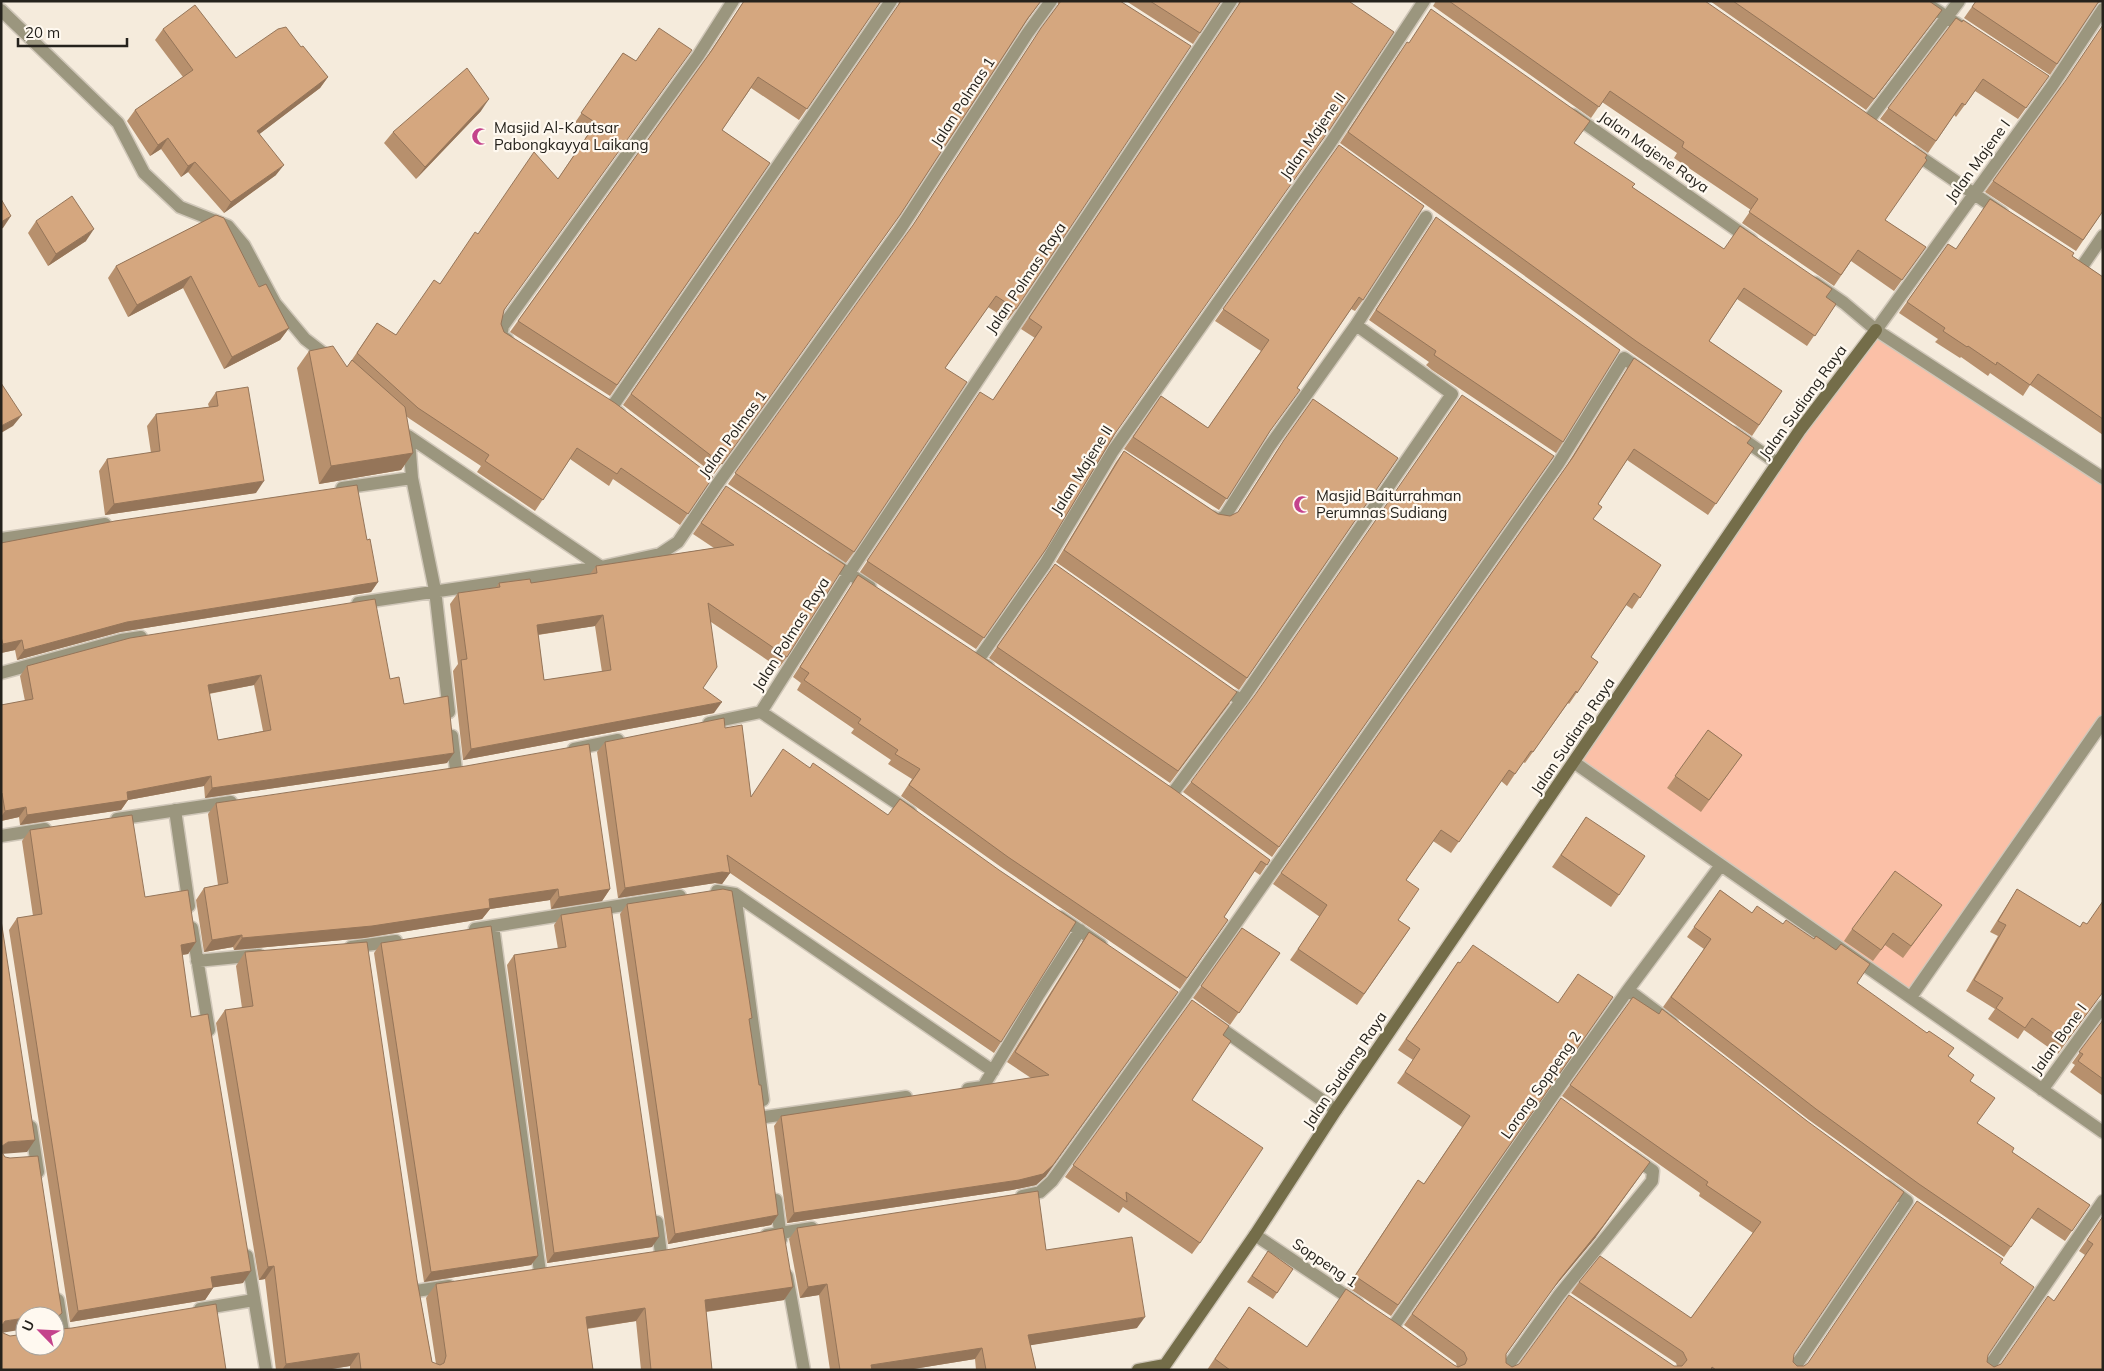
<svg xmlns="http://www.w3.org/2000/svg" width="2104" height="1371" font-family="Mulish,sans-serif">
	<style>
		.green { fill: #fbc0a7 }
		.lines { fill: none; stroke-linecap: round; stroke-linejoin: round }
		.street-casing { stroke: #d0c7b9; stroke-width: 15 }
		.secondary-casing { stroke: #d0c7b9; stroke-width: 15 }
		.street { stroke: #9b967e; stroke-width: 12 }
		.secondary { stroke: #746d49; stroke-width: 12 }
		.wall { fill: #b7906d; fill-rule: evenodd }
		.shaded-wall { fill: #957559 }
		.building { fill: #d5a77f; stroke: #957559; fill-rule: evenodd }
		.labels { text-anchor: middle; stroke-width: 4.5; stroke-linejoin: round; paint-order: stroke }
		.street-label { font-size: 15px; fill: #25221c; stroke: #fff9f0 }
		.poi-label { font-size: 15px; fill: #25221c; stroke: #fff9f0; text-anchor: start }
	</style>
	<rect width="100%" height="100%" fill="#f5ebdc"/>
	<path class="green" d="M1876 330 2103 478V724L1911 997 1575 763Z"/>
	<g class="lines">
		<defs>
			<path id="street" d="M1923 1 1966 30
				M1 10 118 123 144 173 180 207 228 226 244 245 275 303 305 339 331 359
				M1573 115 1751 240
				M1868 121 1959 1
				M1913 152 2002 213
				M2083 265 2103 236
				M1815 283 1844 303 1876 330 2103 478
				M1876 330 2052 86 2103 9
				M507 339 501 336 503 326 698 56 733 1
				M619 413 612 407 891 1
				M1734 433 1777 463
				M408 436 601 567
				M409 440 412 478 435 590 449 712
				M342 488 412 478
				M1213 517 1218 520 1225 516 1269 447 1356 325 1426 217
				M1 539 105 524
				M828 560 870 587
				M358 603 601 567 660 554 678 542 716 486 899 231 1027 34 1051 1
				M988 667 978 660 1045 564 1113 451 1329 145 1424 1
				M1 673 121 640 141 637
				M1241 701 1452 394 1356 325
				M761 712 849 573 1231 1
				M761 712 910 812
				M709 723 761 712
				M452 736 456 770
				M574 749 618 740
				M1575 763 2103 1132
				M1172 794 1241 701 1236 697
				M175 810 189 906
				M117 819 231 802
				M1 836 45 829
				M717 891 735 894 993 1071
				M735 894 763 1100
				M1060 917 1101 945
				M493 926 540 1272
				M192 928 209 1030
				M475 929 680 896
				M351 947 396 941
				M197 961 259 955
				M1628 990 1672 1023
				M1911 997 2103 722
				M1212 1022 1336 1110
				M968 1089 983 1087 1039 994 1080 930
				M2042 1090 2103 1006
				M765 1117 906 1097
				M31 1127 38 1172
				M1022 1196 1040 1192 1052 1181 1182 1000 1558 464 1624 358 1645 373
				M776 1200 781 1239
				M657 1222 661 1254
				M767 1235 812 1228
				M1255 1235 1357 1303
				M247 1256 266 1370
				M787 1276 804 1370
				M416 1291 449 1286
				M58 1300 63 1332
				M200 1309 254 1300
				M1393 1327 1551 1098 1628 990 1721 865
				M1505 1370 1559 1295 1652 1181 1653 1171 1633 1157
				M1793 1370 1907 1201 1887 1186
				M1987 1370 2103 1201"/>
			<path id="secondary" d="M1138 1370 1165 1365 1255 1235 1336 1110 1800 430 1876 330"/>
		</defs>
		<use href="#street" class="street-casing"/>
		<use href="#secondary" class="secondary-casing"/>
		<use href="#street" class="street"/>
		<use href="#secondary" class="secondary"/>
	</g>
	<path class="wall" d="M744 1H881L799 120 751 88 722 130 770 163 610 396 510 332 706 58Z
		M899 1H1041L1026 22 900 215 714 474 623 405 898 6Z
		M1058 1H1120L1016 309 1008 320 988 307 945 368 854 552 846 563 728 484 908 233 1034 39 1058 5Z
		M1126 1H1221L1193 44Z
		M1239 1H1350L1114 436 1046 549 976 649 860 572 973 403 993 400 1035 338 1021 329 1238 6Z
		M1436 1H1705L1885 220 1926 247 1894 291 1851 261 1834 286 1742 223 1751 210 1674 158 1677 153 1602 102 1591 118 1433 6Z
		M1710 1H1929L1942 10 1866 110Z
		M1976 1H2102L2097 4 2050 75 1964 18Z
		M1956 18 2049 76 2018 119 1975 91 1956 117 1954 115 1928 153 1880 119Z
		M163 29 236 58 301 47 328 77 320 88 259 134 276 175 224 213 188 172 181 177 161 149 150 156 127 121 135 110 183 77 155 40Z
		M1400 52 1574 143 1632 187 1724 249 1826 297 1836 304 1807 346 1737 299 1709 341 1782 391 1752 436 1629 351 1340 143Z
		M623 53 636 61 504 311 501 324 504 332 713 477 680 525 613 479 609 486 570 459 535 511 477 472 481 466 410 419 406 416 413 453 401 470 319 484 297 368 309 351 347 367 377 323 396 335 440 284 478 234 558 179 588 134 574 124Z
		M2061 87 2103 211 2076 251 1985 192Z
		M481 111 416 179 384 143 393 132Z
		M1339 145 1363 300 1355 311 1351 309 1297 388 1269 433 1219 510 1124 449 1161 396 1208 428 1261 351 1215 321Z
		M216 215 259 287 289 328 280 340 224 369 183 288 128 317 108 278 116 266Z
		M1436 217 1563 442 1556 453 1432 370 1426 365 1429 362 1369 320Z
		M36 221 86 241 48 266 28 233Z
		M1948 244 1956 249 2072 256 2103 277V435L2030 385 2023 396 1990 373 1988 376 1961 357 1960 358 1935 342 1938 339 1899 313Z
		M1634 358 1754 448 1708 515 1627 460 1598 504 1593 519 1661 565 1632 609 1626 605 1591 657 1598 662 1569 704 1568 703 1525 763 1523 762 1507 786 1501 781 1451 853 1433 841 1406 880 1398 920 1410 928 1357 1005 1290 960 1320 917 1273 884 1565 468 1626 370Z
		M216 392 256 493 105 515 99 471 107 459 151 453 147 426 156 414 209 407 208 404Z
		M1313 399 1398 458 1239 690 1056 562 1116 462 1124 451 1218 514 1230 516 1237 513 1276 452Z
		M1554 456 1272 857 1183 792 1191 782Z
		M726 486 787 657 779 668 711 622 703 688 714 713 463 760 453 671 458 664 450 604 458 593 496 587 499 583H531L590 574 596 566 714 548 693 534ZM595 626 602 672 544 680 538 635Z
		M367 540 378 582 371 592 120 632 17 660 15 650 1 653V543Z
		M1055 564 1230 703 1170 783 989 658Z
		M858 575 1270 860 1260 875 1254 871 1224 917 1228 920 1180 989 1001 867 901 796 912 779 888 764 891 760 851 733 854 729 797 690 801 683 793 677Z
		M27 666 390 679 404 704 447 763 205 798 204 786 128 800 121 810 20 825 19 817 1 821V705L25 701 20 676ZM254 685 263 731 218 740 209 694Z
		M725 728 751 797 1001 1042 994 1053 730 873 722 884 715 883 618 898 597 752 605 742Z
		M1708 730 1742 755 1701 812 1667 788Z
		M216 803 610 889 602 901 551 909 550 900 490 909 482 919 364 938 234 950 233 947 204 952 196 900 204 888 218 885 208 814Z
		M1586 817 1619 895 1611 907 1552 867Z
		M30 830 145 897 196 942 188 954 182 955 191 1017 243 1283 213 1287V1288L205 1300 70 1322 9 930 17 918 33 916 22 841Z
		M2017 889 2096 1001 2058 1054 2024 1030 2018 1039 1988 1019 1995 1009 1966 991 1998 936 1990 932 2010 900Z
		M1720 890 1752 913 1857 983 1948 1056 1970 1081 1977 1123 2012 1152 2090 1205 2065 1241 2031 1218 2004 1257 1912 1194 1809 1120 1663 1007 1704 949 1687 937Z
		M627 904 778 1215 771 1225 668 1244 620 914Z
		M561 915 652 1247 547 1263 507 965 514 955 558 949 554 925Z
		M1933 917 1903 958 1885 945 1873 961 1844 941 1852 929Z
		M1242 928 1280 953 1230 1025 1193 998Z
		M1089 932 1046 1176 1036 1185 1012 1190 787 1223 774 1126 781 1116 1031 1078 1007 1062 1082 942Z
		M381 943 538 1256 531 1265 424 1282 374 953Z
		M245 952 417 1280 432 1362 436 1364 426 1298 436 1284 793 1287 784 1300 706 1312 712 1370H641L636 1321 587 1329 593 1370H350V1366L325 1370H276L265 1279 259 1280 216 1023 225 1010 242 1008 236 966Z
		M1458 962 1558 1003 1613 997 1391 1316 1347 1287 1418 1180 1424 1184 1462 1127 1397 1083 1413 1060 1398 1050Z
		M1633 997 1807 1121 1793 1362 1797 1366H1804L2000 1263 1987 1362 1994 1367 2001 1364 2054 1301 2085 1255 2079 1251 2103 1216V1370H1207L1249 1307 1306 1347 1454 1365 1457 1367 1456 1363 1404 1325 1561 1098 1596 1237 1552 1290 1506 1354V1363L1512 1367 1677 1366 1676 1363 1571 1293 1579 1282 1691 1318 1753 1233 1699 1196 1700 1193 1562 1096Z
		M1192 1000 1223 1035 1192 1100 1200 1243 1192 1254 1123 1207 1119 1213 1065 1177Z
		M2103 1020V1096L2070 1072 2075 1065 2072 1063Z
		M797 1228 1046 1250 1137 1328 1030 1345 1036 1370H976L975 1359 907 1370H830L819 1295 800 1298 789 1239Z
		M1268 1251 1293 1269 1273 1299 1247 1282Z"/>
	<path class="shaded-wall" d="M1942 10 1934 21 1866 110 1874 99Z
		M328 77 320 88 249 142 257 131Z
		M489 99 481 111 416 179 425 167Z
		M168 138 161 149 150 156 158 145Z
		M195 162 188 172 181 177 188 166Z
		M284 165 276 175 224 213 231 202Z
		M11 216 3 228 1 229V222Z
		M94 229 86 241 48 266 56 254Z
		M191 276 183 288 128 317 137 305Z
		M289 328 280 340 224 369 232 357Z
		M22 415 13 426 1 433V426Z
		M413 453 401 470 319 484 331 466Z
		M264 481 256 493 105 515 114 504Z
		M378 582 371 592 120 632 17 660 24 650 127 622Z
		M603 615 595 626 529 636 537 625Z
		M22 640 15 650 1 653V646L3 644Z
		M261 675 254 685 201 695 208 685Z
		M722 702 714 713 463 760 471 749Z
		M454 753 447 763 205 798 212 788Z
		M211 776 204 786 128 800 121 810 20 825 27 815 127 792Z
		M26 807 19 817 1 821V817L5 811Z
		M722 872 730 873 722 884 715 883 618 898 625 888Z
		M558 889 550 900 490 909 482 919 364 938 234 950 242 938 489 899Z
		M610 889 602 901 551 909 559 897Z
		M242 935 233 947 204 952 212 940Z
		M196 942 188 954 173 956 181 945Z
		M1178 992 1046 1176 1036 1185 1012 1190 787 1223 794 1213 1053 1165Z
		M35 1140 27 1152 1 1154 2 1146 8 1142Z
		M1650 1162 1596 1237 1552 1290 1560 1279Z
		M778 1215 771 1225 668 1244 675 1234Z
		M659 1237 652 1247 547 1263 554 1253Z
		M538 1256 531 1265 424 1282 431 1272Z
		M274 1266 265 1279 259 1280 268 1267Z
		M251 1271 243 1283 203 1289 211 1277Z
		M827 1284 819 1295 800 1298 808 1287Z
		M793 1287 784 1300 696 1313 705 1300Z
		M213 1288 205 1300 70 1322 78 1311Z
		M645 1308 636 1321 576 1330 586 1317Z
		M1145 1317 1137 1328 1020 1347 1028 1335Z
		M25 1318V1329L1 1333V1326L5 1321Z
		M982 1348 975 1359 907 1370H868L871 1365Z
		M359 1353 350 1366 325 1370H282L286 1364Z"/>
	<path class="building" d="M744 1H881L807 109 758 77 722 130 770 163 617 385 518 321 712 50Z
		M901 1H1041L1028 18 900 215 722 464 631 394Z
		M1061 1H1120L1191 46 1016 309 996 296 945 368 967 382 854 552 735 473 913 225 1041 28Z
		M1150 1H1221L1200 33Z
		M1241 1H1350V2L1394 32 1330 129 1114 435 1046 549 984 638 867 561 980 392 993 400 1042 327 1029 318Z
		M1449 1H1705L1927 155 1925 158 1927 160 1885 220 1926 247 1902 280 1858 250 1841 275 1749 212 1758 199 1682 147 1684 142 1610 91 1599 107Z
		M1733 1H1929L1942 10 1874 99Z
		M1976 1H2099L2057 64 1972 7Z
		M195 5 236 58 278 29 286 27 301 47 303 46 328 77 257 131 284 165 231 202 195 162 188 166 168 138 158 145 135 110 193 70 163 29Z
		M1431 9 1590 121 1574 143 1635 184 1632 187 1724 249 1740 226 1832 289 1826 297 1836 304 1815 336 1744 288 1709 341 1782 391 1759 425 1636 341 1348 132 1407 42 1409 43Z
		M1956 18 1962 22 1963 20 2049 76 2026 108 1983 79 1965 105 1962 103 1936 141 1888 108Z
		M2103 25V211L2083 240 1993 181 2066 80Z
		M659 28 692 50 504 310 501 324 504 332 615 403 713 477 688 514 621 468 617 474 577 448 543 500 485 461 489 455 418 408 357 353 377 323 396 335 434 280 440 284 475 232 478 234 534 152 558 179 596 123 581 113 623 53 636 61Z
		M467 68 489 99 425 167 393 132Z
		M1339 145 1424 206 1363 300 1359 297 1297 388 1300 390 1270 431 1227 499 1133 437 1161 396 1208 428 1269 340 1223 309Z
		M72 196 94 229 56 254 36 221Z
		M1 199 11 216 1 222Z
		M1990 199 2074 253 2072 256 2103 277V419L2038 374 2030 385 1997 362 1996 365 1968 346 1967 347 1943 331 1945 328 1907 302 1948 244 1956 249Z
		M216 215 224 218 259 287 266 284 289 328 232 357 191 276 137 305 116 266Z
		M1436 217 1620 350 1563 442 1440 359 1434 355 1436 351 1376 310Z
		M333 346 347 367 352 360 405 407 413 453 331 466 309 351Z
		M1634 358 1751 438 1747 443 1754 448 1716 504 1634 449 1598 504 1602 507 1593 519 1661 565 1640 598 1634 593 1591 657 1598 662 1577 693 1576 691 1533 752 1531 751 1515 774 1509 770 1459 842 1441 830 1406 880 1419 889 1398 920 1410 928 1364 994 1298 949 1327 905 1281 873 1573 457Z
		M1 383 22 415 1 426Z
		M248 387 264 481 114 504 107 459 160 451 156 414 218 406 216 392Z
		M1462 395 1554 456 1279 847 1191 782 1255 695Z
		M1313 399 1398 458 1247 678 1064 550 1124 451 1218 514 1230 516 1238 512 1284 440Z
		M357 485 367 540 370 539 378 582 127 622 24 650 22 640 3 644 1 637V543L115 521Z
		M726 486 845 565 787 657 708 603 717 667 703 688 722 702 471 749 461 660 467 659 458 593 500 587 499 583 530 579 531 583 597 573 596 566 734 545 701 523ZM603 615 611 670 544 680 537 625Z
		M1055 564 1237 692 1178 771 997 647Z
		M858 575 981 656 1175 790 1270 860 1267 865 1261 861 1224 917 1228 920 1187 978 1008 857 909 785 920 769 895 754 898 750 858 723 861 719 804 680 809 673 800 667Z
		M375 599 390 679 399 677 404 704 448 696 454 753 212 788 211 776 127 792 128 800 27 815 26 807 5 811 2 793H1V705L33 699 27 666 130 638ZM261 675 271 730 218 740 208 685Z
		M724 718 725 728 742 725 751 797 783 749 810 768 813 763 888 815 900 799 999 870 1076 922 1001 1042 727 855 730 873 722 872 625 888 605 742Z
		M1708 730 1742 755 1709 800 1675 776Z
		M589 744 610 889 559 897 558 889 489 899 490 908 372 926 242 938V935L212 940 204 888 228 883 216 803 466 766Z
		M132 815 145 897 188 890 196 942 181 945 191 1017 208 1014 251 1271 211 1277 213 1288 78 1311 17 918 42 914 30 830Z
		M1586 817 1645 856 1619 895 1561 855Z
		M1895 871 1942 905 1911 946 1893 933 1881 950 1852 929Z
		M723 889 732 891 747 985 752 1018 749 1019 759 1085H761L778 1215 675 1234 627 904Z
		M2017 889 2080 927 2083 922 2087 924 2103 901V992L2066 1042 2032 1018 2025 1028 1996 1008 2003 998 1974 980 2006 925 1998 921Z
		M1720 890 1752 913 1757 906 1783 924 1786 920 1814 939 1816 936 1836 950 1841 944 1870 964 1857 983 1927 1033 1929 1031 1954 1048 1948 1056 1974 1075 1970 1081 1995 1098 1977 1123 2014 1148 2012 1152 2090 1205 2072 1231 2038 1208 2011 1247 1919 1184 1816 1109 1671 997 1711 939 1694 927Z
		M611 907 659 1237 554 1253 514 955 566 947 561 915Z
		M1 920 35 1140 8 1142 2 1146 1 1151 5 1157 10 1158 38 1156 62 1313 56 1318 57 1326 61 1329 72 1328 216 1304 226 1370H1ZM25 1316H55V1346H25V1334L10 1336 3 1333 2 1325 5 1321 25 1318Z
		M491 926 538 1256 431 1272 381 943Z
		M1242 928 1280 953 1239 1013 1201 986Z
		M1089 932 1178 992 1053 1165 1043 1174 1019 1180 794 1213 781 1116 1049 1075 1015 1052Z
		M367 942 417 1280 432 1362 440 1365 444 1363 446 1356 436 1284 672 1249 783 1228 793 1287 705 1300 712 1370H651L645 1308 586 1317 593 1370H361L359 1353 286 1364 274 1266 268 1267 225 1010 253 1006 245 952Z
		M1473 945 1558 1003 1578 974 1613 997 1398 1305 1355 1276 1418 1180 1424 1184 1470 1116 1405 1072 1420 1049 1406 1039 1458 962 1460 963Z
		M1633 997 1659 1014 1662 1009 1807 1121 1904 1192 1794 1354 1793 1362 1797 1366H1804L1808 1363 1917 1201 2003 1259 2000 1263 2034 1287 1988 1355 1987 1362 1994 1367 2001 1364 2048 1296 2054 1301 2093 1244 2087 1240 2103 1216V1370H1716L1712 1367 1711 1370H1230L1215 1359 1249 1307 1307 1347 1346 1289 1396 1323 1454 1365 1458 1367 1465 1364 1467 1359 1464 1352 1412 1314 1561 1098 1650 1162 1603 1226 1560 1279 1506 1354V1363L1512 1367 1519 1364 1569 1295 1674 1366H1682L1687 1360 1683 1352 1579 1282 1600 1256 1691 1318 1761 1222 1706 1185 1708 1182 1570 1085Z
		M1192 1000 1229 1026 1223 1035 1231 1041 1192 1100 1263 1148 1200 1243 1126 1192 1127 1202 1073 1165Z
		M2103 1020V1079L2078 1061 2083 1054 2079 1052Z
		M1038 1191 1046 1250 1132 1237 1145 1317 1028 1335 1036 1370H986L982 1348 871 1365 872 1370H840L827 1284 808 1287 797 1228Z
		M1268 1251 1293 1269 1277 1293 1252 1276Z"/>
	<defs>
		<symbol id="mosque-bare" viewBox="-9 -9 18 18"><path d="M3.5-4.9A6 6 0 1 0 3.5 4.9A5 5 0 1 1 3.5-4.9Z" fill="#c4438c" stroke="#fff9f0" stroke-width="2.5" paint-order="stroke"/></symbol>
	</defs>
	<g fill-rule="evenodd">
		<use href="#mosque-bare" x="468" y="124" width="25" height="25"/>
		<use href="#mosque-bare" x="1290" y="492" width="25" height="25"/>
	</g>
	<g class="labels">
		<g class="street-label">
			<text transform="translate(963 102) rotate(-57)" y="5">Jalan Polmas 1</text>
			<text transform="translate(1313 136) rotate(-55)" y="5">Jalan Majene II</text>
			<text transform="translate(1654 152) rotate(35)" y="5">Jalan Majene Raya</text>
			<text transform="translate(1978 161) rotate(-54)" y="5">Jalan Majene I</text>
			<text transform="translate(1026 278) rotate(-56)" y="5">Jalan Polmas Raya</text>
			<text transform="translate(1803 402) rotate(-54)" y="5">Jalan Sudiang Raya</text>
			<text transform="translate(733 434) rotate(-54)" y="5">Jalan Polmas 1</text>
			<text transform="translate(1082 470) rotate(-58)" y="5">Jalan Majene II</text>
			<text transform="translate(791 634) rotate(-58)" y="5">Jalan Polmas Raya</text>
			<text transform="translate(1573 736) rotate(-56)" y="5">Jalan Sudiang Raya</text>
			<text transform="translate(2059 1039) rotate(-54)" y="5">Jalan Bone I</text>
			<text transform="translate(1345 1070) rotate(-56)" y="5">Jalan Sudiang Raya</text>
			<text transform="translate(1541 1085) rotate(-55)" y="5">Lorong Soppeng 2</text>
			<text transform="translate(1325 1263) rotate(34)" y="5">Soppeng 1</text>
		</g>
		<g class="poi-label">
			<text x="494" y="133">Masjid Al-Kautsar<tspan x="494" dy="17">Pabongkayya Laikang</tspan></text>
			<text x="1316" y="501">Masjid Baiturrahman<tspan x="1316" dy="17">Perumnas Sudiang</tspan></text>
		</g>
	</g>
	<rect width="2104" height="1371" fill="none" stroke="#25221c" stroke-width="5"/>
	<g transform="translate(40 1331) rotate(294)"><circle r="24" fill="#fff9f0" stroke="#a8a39b"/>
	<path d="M0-4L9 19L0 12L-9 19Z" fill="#c4438c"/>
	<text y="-8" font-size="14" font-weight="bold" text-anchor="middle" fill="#25221c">U</text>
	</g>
	<path d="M18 38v8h109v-8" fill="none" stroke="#25221c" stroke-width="2.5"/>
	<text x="25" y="38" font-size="15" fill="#25221c" stroke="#fff9f0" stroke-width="4" paint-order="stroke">20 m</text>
</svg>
